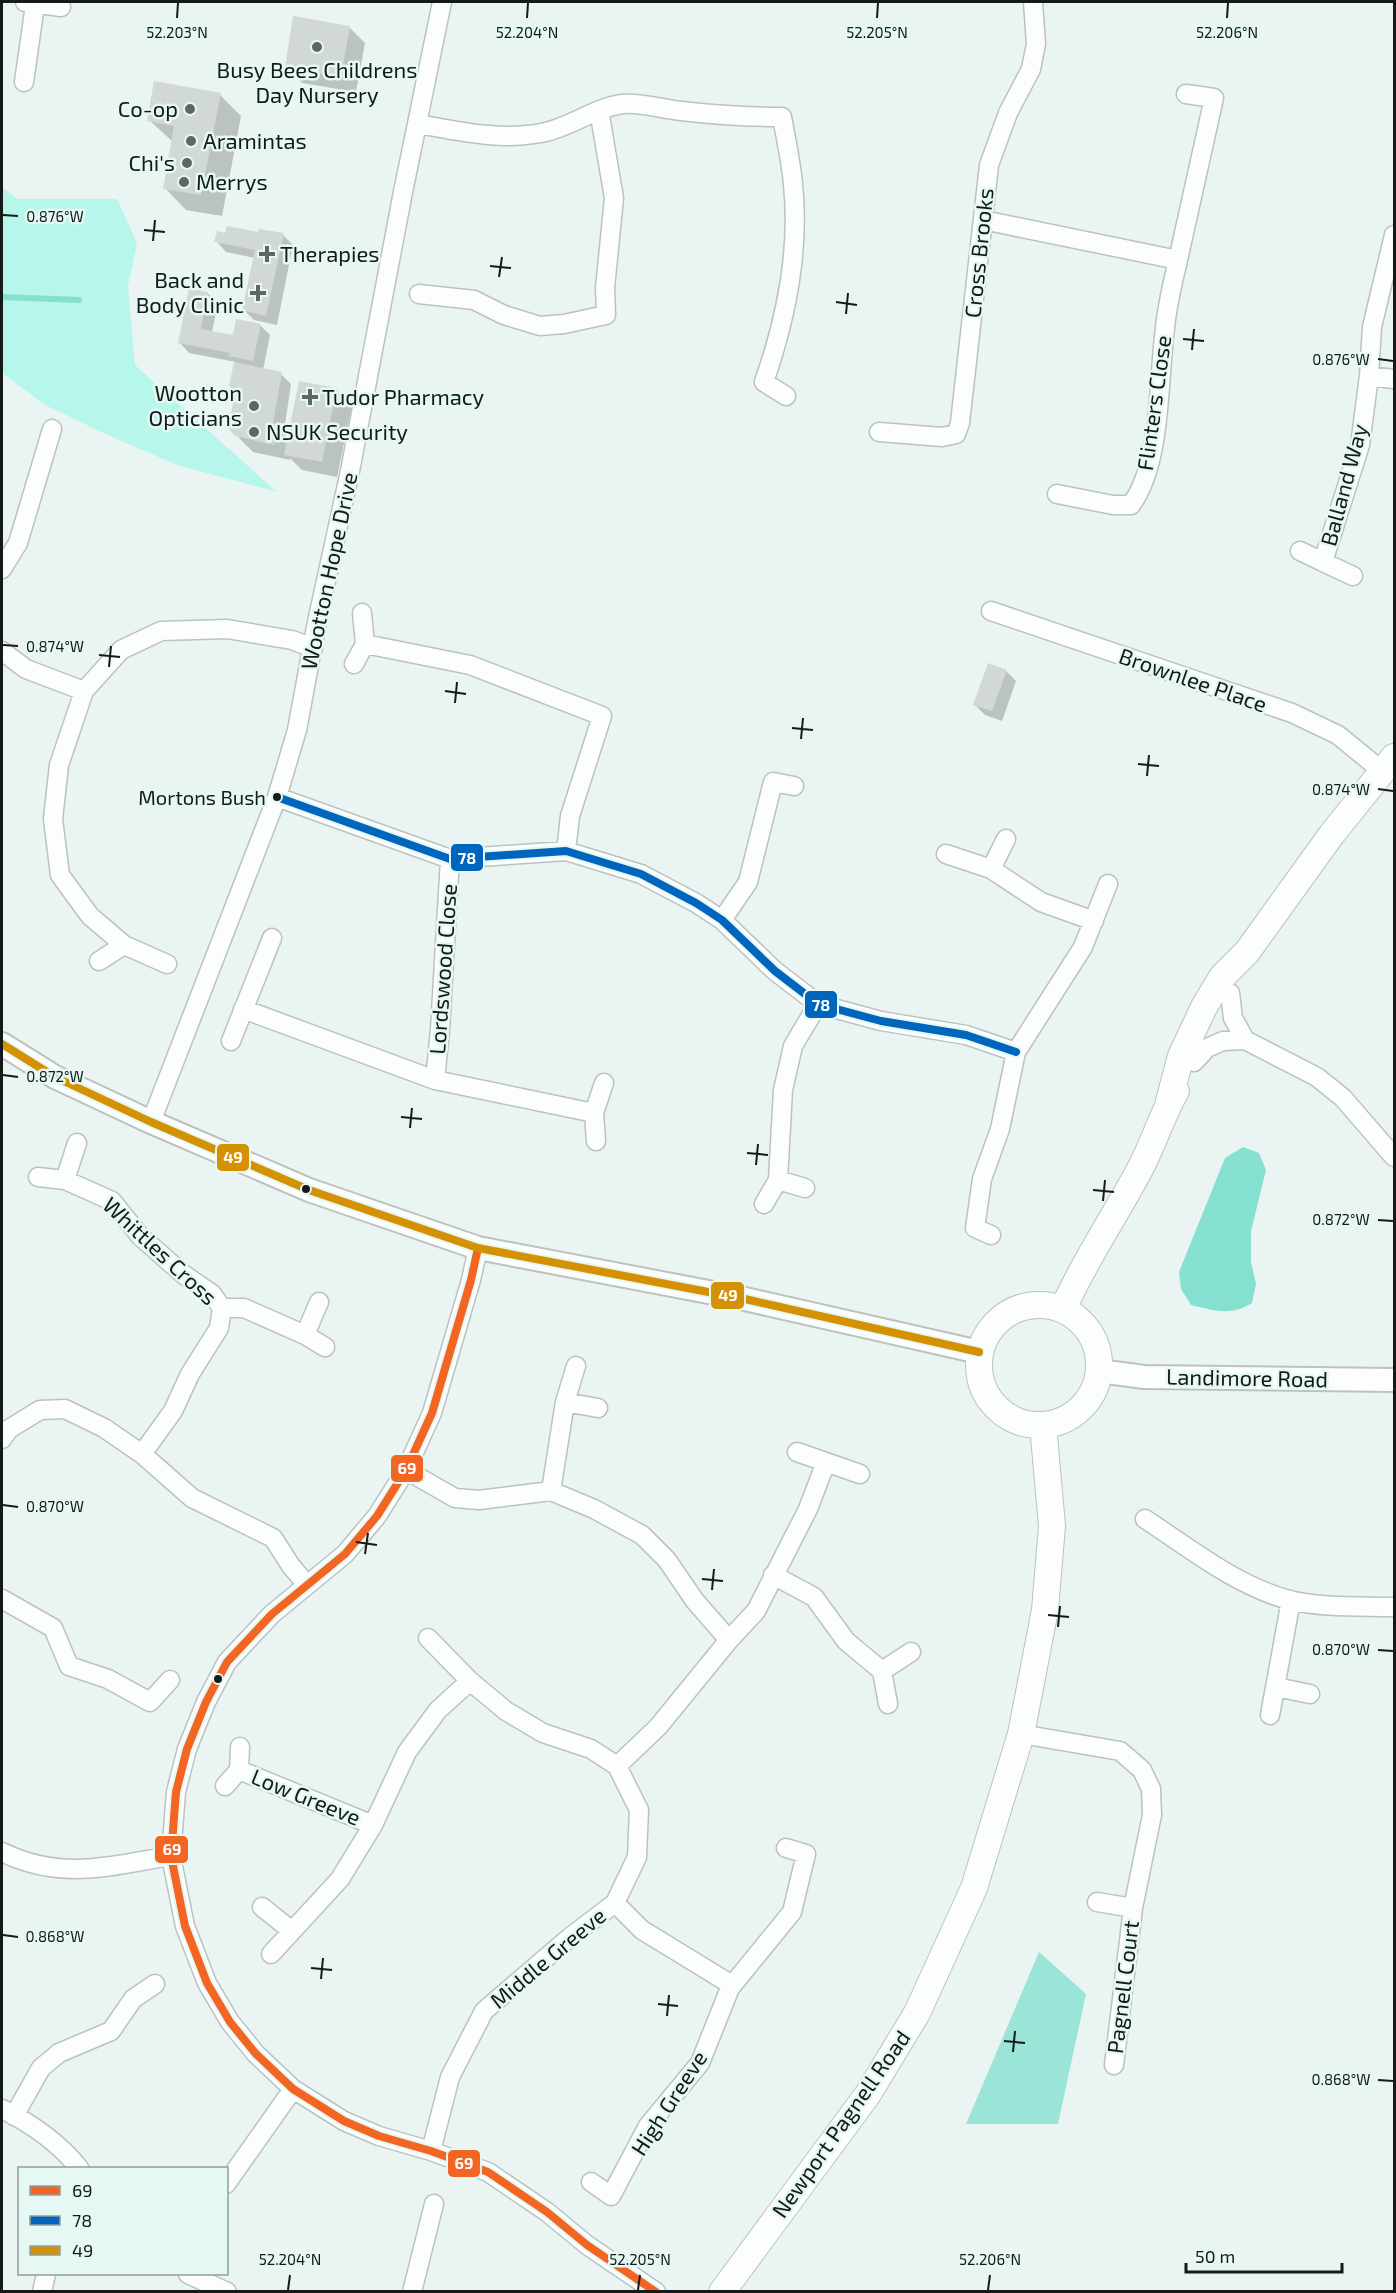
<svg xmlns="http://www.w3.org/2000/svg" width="1396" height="2293" font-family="'Exo 2',sans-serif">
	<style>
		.green { fill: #b7f6ea }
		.forest { fill: #9be4d8 }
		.water { fill: #86e0d0 }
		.shadow { fill: #0003 }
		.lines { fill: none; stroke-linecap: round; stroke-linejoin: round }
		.stream { stroke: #86e0d0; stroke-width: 6 }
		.building { fill: #d1d8d7 }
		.minor-casing { stroke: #bbc2c1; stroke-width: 21 }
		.tertiary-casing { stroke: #bbc2c1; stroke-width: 26 }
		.secondary-casing { stroke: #bbc2c1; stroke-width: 28 }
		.minor { stroke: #fcfdfd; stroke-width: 18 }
		.tertiary { stroke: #fcfdfd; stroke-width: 22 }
		.secondary { stroke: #fcfdfd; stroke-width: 26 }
		.bus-1-casing { stroke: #e6f8f4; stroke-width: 12 }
		.bus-2-casing { stroke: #e6f8f4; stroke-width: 12 }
		.bus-3-casing { stroke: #e6f8f4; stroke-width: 12 }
		.bus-1 { stroke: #f26522; stroke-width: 8 }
		.bus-2 { stroke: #0065bd; stroke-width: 8 }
		.bus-3 { stroke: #d59104; stroke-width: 8 }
		.ticks { fill: none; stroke: #131a18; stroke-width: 2 }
		.poi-dot { fill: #5e6664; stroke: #e6f8f4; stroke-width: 2 }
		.bus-dot { fill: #131a18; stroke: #e6f8f4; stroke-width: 2 }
		.labels { text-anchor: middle; stroke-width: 5; stroke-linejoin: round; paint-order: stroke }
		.bus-label { font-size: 20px; fill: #131a18; stroke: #e6f8f4; text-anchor: end }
		.poi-label { font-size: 22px; fill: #131a18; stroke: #e6f8f4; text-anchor: start }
		.street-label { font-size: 22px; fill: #131a18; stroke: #e6f8f4 }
		.ticks-label { font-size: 15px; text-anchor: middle; fill: #131a18; stroke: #e6f8f4; stroke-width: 5; stroke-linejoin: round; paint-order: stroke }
		.line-badge { stroke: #e6f8f4; stroke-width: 2 }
		.badge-label { font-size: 16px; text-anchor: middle; font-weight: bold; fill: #fff }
	</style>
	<rect width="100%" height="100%" fill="#eaf4f2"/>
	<path class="green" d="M2 187 18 199H117L137 243 128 286 135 365 277 492 177 465 110 436 45 405 2 373Z"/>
	<path class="forest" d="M1039 1952 1086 1994 1058 2124H966Z"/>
	<path class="water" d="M1243 1147 1259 1153 1266 1170 1251 1231V1262L1256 1284 1252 1303C1231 1316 1215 1311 1191 1305L1181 1289 1179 1272 1225 1158Z"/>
	<path class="shadow" d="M349 27 365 43 356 92 302 83 287 67Z
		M220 95 241 116 222 216 186 210 165 188 173 142 149 120Z
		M226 234 283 235 293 245 277 325 254 320 244 310 255 258 226 252 216 241Z
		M207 293 218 303 212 332 235 337 260 325 270 335 263 370 281 374 291 384 284 431 290 437 336 390 352 405 337 477 302 470 290 458V460L253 452 236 435V392L230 386 236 362 189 353 179 342Z
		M1006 671 1016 681 1002 721 985 715 974 704Z"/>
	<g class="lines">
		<path class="stream" d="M2 297 79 300"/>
	</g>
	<path class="building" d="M293 16 350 26 341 77 285 68Z
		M154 81 221 93 201 195 163 189 174 126 147 121Z
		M227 226 258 232 259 229 284 233 266 316 242 310 255 250 214 242 217 231 225 233Z
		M189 288 208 292 201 329 233 335 236 319 261 324 253 361 229 356 230 353 178 343Z
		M234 362 282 372 273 423 279 424 274 445 235 436 228 428 236 388 229 386Z
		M299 381 337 388 322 462 284 455Z
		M988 663 1007 670 992 711 973 705Z"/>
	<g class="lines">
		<defs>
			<path id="minor" d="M25 2 61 7
				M24 82 35 5
				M418 124C459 131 499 141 541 133 570 128 593 108 622 104 640 102 663 109 681 111 715 115 748 117 782 117 786 139 791 162 793 184 800 251 786 319 764 382L786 396
				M983 220 1178 260C1173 282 1167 305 1165 328 1158 380 1162 463 1131 505H1113L1057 494
				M1178 260 1214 98 1186 94
				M419 294 474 300 504 315 540 326 564 324 606 315 605 288 614 198 599 110
				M1369 376 1394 379
				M879 432 942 437 956 434 960 423 989 165 1008 113 1031 69 1036 44 1033 2
				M1300 551 1323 562
				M2 569 18 543 52 429
				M1353 576 1323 562 1360 445 1369 376 1372 327 1394 235
				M991 611 1292 713 1338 735 1382 771
				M362 613 365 644
				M2 651 26 669 84 691
				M354 664 365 644 470 665 602 716 570 816 566 851
				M277 797 450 859 566 851 641 874 696 903 722 920 775 971 818 1004 881 1021 966 1035 1016 1052
				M946 854 991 869 1041 902 1094 921
				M991 869 1006 839
				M722 920 748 882 773 782 794 786
				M124 945 90 916 60 875 53 819 59 765 84 691 121 650 161 631 227 629 292 640 313 648
				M99 961 124 945 167 964
				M1230 993 1233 1018 1245 1040
				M243 1009 435 1080 594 1113 604 1083
				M231 1041 272 938
				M1194 1062 1207 1048 1223 1041 1245 1040 1317 1077 1343 1098 1394 1157
				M435 1080 440 1030 450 859
				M594 1113 596 1141
				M151 1122 277 797 297 730 317 622 350 471 403 192 442 2
				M38 1177 65 1180 112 1201 140 1236 183 1274 212 1294 222 1308 219 1328 190 1374 173 1411 142 1454
				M65 1180 77 1143
				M805 1188 778 1180 783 1090 793 1046 818 1004
				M764 1204 778 1180
				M991 1235 975 1228 982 1179 1000 1129 1016 1052 1083 947 1108 884
				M478 1248 471 1280 432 1413 406 1470 377 1516 345 1554 272 1614 227 1662 206 1702 187 1749 176 1792 171 1856 185 1926 207 1983 230 2022 256 2054 293 2089 344 2121 379 2136 431 2151 488 2172 547 2212 587 2245 656 2292
				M222 1308H244L305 1335 325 1347
				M305 1335 319 1302
				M565 1402 598 1408
				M2 1439 9 1429 40 1410 65 1409 104 1428 142 1454 192 1498 273 1538 291 1566 307 1585
				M797 1452 860 1474
				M406 1470 455 1498 479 1500 551 1491 594 1509 642 1535 667 1560 695 1601 729 1640
				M551 1491 565 1402 576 1366
				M1145 1519C1191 1549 1235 1585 1289 1600 1322 1608 1360 1606 1394 1607
				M773 1575 814 1597 846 1641 882 1671
				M2 1599 53 1628 69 1666 108 1679 150 1702 170 1680
				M428 1638 470 1681 506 1711 543 1733 591 1749 617 1766
				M1276 1687 1310 1694
				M888 1704 882 1671 911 1652
				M1270 1715 1291 1600
				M1021 1734 1120 1751 1142 1770 1151 1789 1152 1815 1133 1908 1114 2065
				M239 1770 373 1825
				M225 1786 239 1770 240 1747
				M2 1852C61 1881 110 1866 171 1856
				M1097 1902 1133 1908
				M615 1903 642 1930 732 1985
				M262 1907 292 1931
				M271 1954 340 1879 373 1825 407 1752 438 1710 470 1681
				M2 2109C32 2124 58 2142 79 2168
				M14 2116 41 2068 59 2053 111 2031 133 1999 155 1984
				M431 2151 450 2077 484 2011 569 1938 615 1903 637 1857 639 1810 617 1766 658 1727 729 1640 756 1611 808 1509 826 1462
				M591 2182 611 2196 648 2126 700 2063 730 1988 792 1912 806 1854 786 1848
				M226 2184 293 2089
				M188 2274 227 2292
				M42 2292 46 2274
				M412 2292 434 2204"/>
			<path id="tertiary" d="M2 1044 55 1077 151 1122 309 1190 478 1248 745 1299 979 1352
				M1099 1371 1144 1377 1394 1380"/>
			<path id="secondary" d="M1168 1105 1181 1056 1204 1007 1222 977 1247 952 1332 834 1394 757
				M979 1365a60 60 0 1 1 120 0a60 60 0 1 1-120 0Z
				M1063 1309C1085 1259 1116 1215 1141 1167 1154 1142 1162 1115 1176 1091
				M722 2292 868 2094 917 2013 974 1888 1021 1734 1045 1610 1052 1526 1043 1425"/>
		</defs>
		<use href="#minor" class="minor-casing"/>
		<use href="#tertiary" class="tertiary-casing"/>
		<use href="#secondary" class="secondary-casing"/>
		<use href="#minor" class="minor"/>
		<use href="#tertiary" class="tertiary"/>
		<use href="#secondary" class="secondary"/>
		<defs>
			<path id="bus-1" d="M478 1248 471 1280 432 1413 406 1470 377 1516 345 1554 272 1614 227 1662 206 1702 187 1749 176 1792 171 1856 185 1926 207 1983 230 2022 256 2054 293 2089 344 2121 379 2136 431 2151 488 2172 547 2212 587 2245 656 2292"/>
			<path id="bus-2" d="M277 797 450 859 566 851 641 874 696 903 722 920 775 971 818 1004 881 1021 966 1035 1016 1052"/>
			<path id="bus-3" d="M2 1044 55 1077 151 1122 309 1190 478 1248 745 1299 979 1352"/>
		</defs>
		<use href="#bus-1" class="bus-1-casing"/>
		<use href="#bus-2" class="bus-2-casing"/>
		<use href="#bus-3" class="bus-3-casing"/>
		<use href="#bus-1" class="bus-1"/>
		<use href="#bus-2" class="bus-2"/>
		<use href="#bus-3" class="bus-3"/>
	</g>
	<path class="ticks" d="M177 18 178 3M527 18 528 3M877 18 878 3M1227 18 1228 3M3 215 18 216M144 230 165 232M153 241 155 220M490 266 511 268M499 277 502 257M836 302 857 305M846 314 848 293M1183 339 1204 341M1192 350 1194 329M1378 359 1393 361M3 645 18 646M99 655 120 657M109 667 111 646M445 691 466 694M455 703 457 682M792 728 813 730M801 739 803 718M1138 764 1159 766M1147 776 1149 755M1378 789 1393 791M3 1075 18 1077M401 1117 422 1119M410 1128 412 1108M747 1153 768 1155M756 1165 758 1144M1093 1190 1114 1192M1103 1201 1105 1180M1378 1220 1393 1221M3 1505 18 1507M356 1542 377 1545M365 1554 368 1533M702 1579 723 1581M712 1590 714 1569M1048 1615 1069 1617M1058 1627 1060 1606M1378 1650 1393 1651M3 1935 18 1937M311 1968 332 1970M321 1979 323 1958M658 2004 678 2006M667 2016 669 1995M1004 2041 1025 2043M1013 2052 1015 2031M1378 2080 1393 2081M288 2290 290 2275M638 2290 640 2275M988 2290 990 2275"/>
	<g class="poi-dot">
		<circle cx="317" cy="47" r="6"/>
		<circle cx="190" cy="109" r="6"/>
		<circle cx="191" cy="141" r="6"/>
		<circle cx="187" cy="163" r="6"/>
		<circle cx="184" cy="182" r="6"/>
		<path d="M264 245h6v6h6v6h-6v6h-6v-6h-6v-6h6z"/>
		<path d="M255 284h6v6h6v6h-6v6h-6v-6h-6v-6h6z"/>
		<path d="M307 388h6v6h6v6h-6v6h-6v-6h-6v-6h6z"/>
		<circle cx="254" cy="406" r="6"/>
		<circle cx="254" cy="432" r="6"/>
	</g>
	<g class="bus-dot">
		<circle cx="277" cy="797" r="5"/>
		<circle cx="306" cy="1189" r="5"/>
		<circle cx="218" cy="1679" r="5"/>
	</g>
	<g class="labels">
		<g class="bus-label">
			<text x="266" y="805">Mortons Bush</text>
		</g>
		<g class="poi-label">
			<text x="317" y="78" text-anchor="middle">Busy Bees Childrens<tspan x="317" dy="25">Day Nursery</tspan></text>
			<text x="178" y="117" text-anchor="end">Co-op</text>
			<text x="203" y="149">Aramintas</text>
			<text x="175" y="171" text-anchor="end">Chi's</text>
			<text x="196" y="190">Merrys</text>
			<text x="280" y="262">Therapies</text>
			<text x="244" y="288" text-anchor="end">Back and<tspan x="244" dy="25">Body Clinic</tspan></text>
			<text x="242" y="401" text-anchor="end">Wootton<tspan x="242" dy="25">Opticians</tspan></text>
			<text x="322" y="405">Tudor Pharmacy</text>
			<text x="266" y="440">NSUK Security</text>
		</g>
		<g class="street-label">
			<text transform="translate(979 253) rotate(-84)" y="8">Cross Brooks</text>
			<text transform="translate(1154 403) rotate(-82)" y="8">Flinters Close</text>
			<text transform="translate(1344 485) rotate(-75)" y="8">Balland Way</text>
			<text transform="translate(329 571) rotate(-78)" y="8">Wootton Hope Drive</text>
			<text transform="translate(1193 680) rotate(19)" y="8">Brownlee Place</text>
			<text transform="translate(443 969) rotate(-86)" y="8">Lordswood Close</text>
			<text transform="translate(160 1251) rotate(43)" y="8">Whittles Cross</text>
			<text transform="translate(1247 1378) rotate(1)" y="8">Landimore Road</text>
			<text transform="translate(306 1797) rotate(22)" y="8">Low Greeve</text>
			<text transform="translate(548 1958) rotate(-40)" y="8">Middle Greeve</text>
			<text transform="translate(1123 1987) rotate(-83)" y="8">Pagnell Court</text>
			<text transform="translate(669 2103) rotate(-57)" y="8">High Greeve</text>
			<text transform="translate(841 2124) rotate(-55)" y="8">Newport Pagnell Road</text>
		</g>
	</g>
	<g class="ticks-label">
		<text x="177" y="38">52.203°N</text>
		<text x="527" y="38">52.204°N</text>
		<text x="877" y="38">52.205°N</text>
		<text x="1227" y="38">52.206°N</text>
		<text x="55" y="222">0.876°W</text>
		<text x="1341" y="365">0.876°W</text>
		<text x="55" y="652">0.874°W</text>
		<text x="1341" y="795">0.874°W</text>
		<text x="55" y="1082">0.872°W</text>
		<text x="1341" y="1225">0.872°W</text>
		<text x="55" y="1512">0.870°W</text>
		<text x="1341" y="1655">0.870°W</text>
		<text x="55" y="1942">0.868°W</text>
		<text x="1341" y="2085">0.868°W</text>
		<text x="290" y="2265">52.204°N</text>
		<text x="640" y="2265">52.205°N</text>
		<text x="990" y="2265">52.206°N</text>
	</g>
	<g class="line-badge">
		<rect x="450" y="843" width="34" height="29" rx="6" fill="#0065bd"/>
		<rect x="804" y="990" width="34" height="29" rx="6" fill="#0065bd"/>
		<rect x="216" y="1143" width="34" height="29" rx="6" fill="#d59104"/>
		<rect x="710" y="1281" width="35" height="29" rx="6" fill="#d59104"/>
		<rect x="390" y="1454" width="34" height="29" rx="6" fill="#f26522"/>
		<rect x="154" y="1835" width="35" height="29" rx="6" fill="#f26522"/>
		<rect x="447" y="2149" width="34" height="29" rx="6" fill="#f26522"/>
	</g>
	<g class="badge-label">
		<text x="467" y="864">78</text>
		<text x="821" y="1011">78</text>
		<text x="233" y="1163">49</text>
		<text x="728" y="1301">49</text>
		<text x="407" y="1474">69</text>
		<text x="172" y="1855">69</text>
		<text x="464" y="2169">69</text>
	</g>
	<rect width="1396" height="2293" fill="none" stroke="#131a18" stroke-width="6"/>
	<rect x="18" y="2167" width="210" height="108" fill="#e6f8f4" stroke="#929f9c" stroke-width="1.5"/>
	<rect x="30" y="2186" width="30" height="9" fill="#f26522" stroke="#929f9c" stroke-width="1.5"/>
	<text x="72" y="2197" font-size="18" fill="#131a18">69</text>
	<rect x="30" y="2216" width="30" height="9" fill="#0065bd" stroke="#929f9c" stroke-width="1.5"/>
	<text x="72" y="2227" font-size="18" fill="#131a18">78</text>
	<rect x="30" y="2246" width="30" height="9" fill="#d59104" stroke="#929f9c" stroke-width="1.5"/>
	<text x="72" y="2257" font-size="18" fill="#131a18">49</text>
	<path d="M1186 2263v9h156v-9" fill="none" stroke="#131a18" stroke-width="3"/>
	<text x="1195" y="2263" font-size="18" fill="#131a18" stroke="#e6f8f4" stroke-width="4.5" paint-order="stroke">50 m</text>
</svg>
